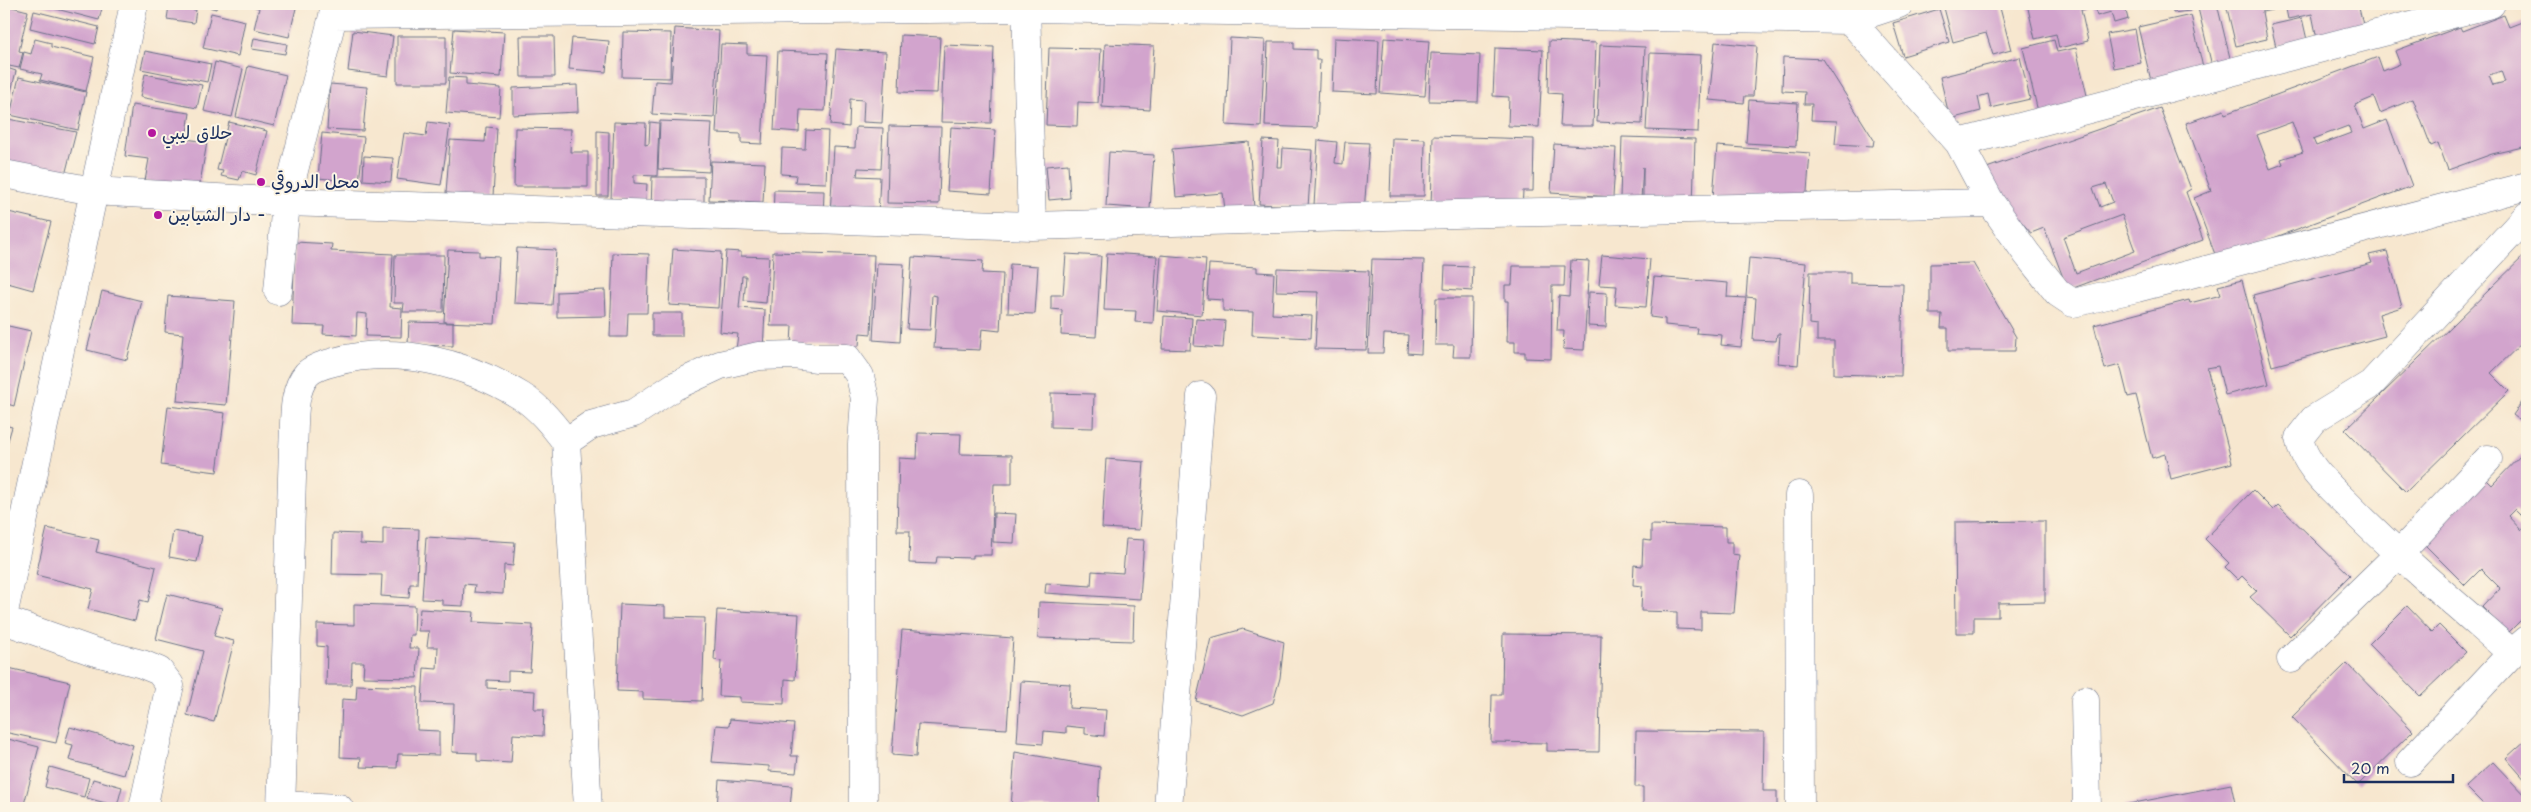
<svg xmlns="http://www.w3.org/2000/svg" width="2531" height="812" font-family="'Playpen Sans','Playpen Sans Arabic',sans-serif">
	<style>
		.building { fill: #d2a4cd; fill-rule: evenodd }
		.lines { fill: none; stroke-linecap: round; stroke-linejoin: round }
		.street-casing { stroke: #686f86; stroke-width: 29 }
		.street { stroke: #fff; stroke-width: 28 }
		.poi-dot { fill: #b5179e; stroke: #fcf5e5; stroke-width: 2 }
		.labels { text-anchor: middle; stroke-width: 4; stroke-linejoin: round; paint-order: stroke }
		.poi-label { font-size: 18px; fill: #1b2f5e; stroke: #fcf5e5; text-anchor: start }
	</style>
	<rect width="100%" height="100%" fill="#fcf5e5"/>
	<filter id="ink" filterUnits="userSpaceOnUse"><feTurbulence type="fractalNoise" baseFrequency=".02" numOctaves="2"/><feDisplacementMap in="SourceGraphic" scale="10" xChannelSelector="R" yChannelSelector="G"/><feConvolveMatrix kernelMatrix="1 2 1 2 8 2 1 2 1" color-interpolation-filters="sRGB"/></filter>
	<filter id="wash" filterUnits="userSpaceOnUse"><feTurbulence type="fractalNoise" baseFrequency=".0096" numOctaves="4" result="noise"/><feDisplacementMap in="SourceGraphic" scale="20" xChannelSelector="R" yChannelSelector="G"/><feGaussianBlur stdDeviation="1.12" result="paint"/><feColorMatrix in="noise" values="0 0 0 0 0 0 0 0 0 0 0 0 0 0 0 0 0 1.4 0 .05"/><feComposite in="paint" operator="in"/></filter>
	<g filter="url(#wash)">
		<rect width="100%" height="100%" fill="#f7e7cf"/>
		<g id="blocks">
			<path class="building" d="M37 4H103L99 20Z
				M198 4H217L216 9Z
				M245 4H297L289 37 254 29 259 8Z
				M1943 4H1999L2011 50 1993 55 1986 33 1953 42Z
				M2027 4H2087L2088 9 2081 10 2088 41 2059 48 2056 34 2035 39Z
				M2093 4H2124L2128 19 2114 23 2111 12 2097 16Z
				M2172 4H2189L2190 11 2173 13Z
				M2197 4H2217L2231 62 2212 66Z
				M2226 4H2271L2272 10 2262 12 2267 39 2236 46Z
				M2285 4H2358L2364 29 2317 39 2312 14 2288 19Z
				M4 5 28 11 19 51 23 52 19 68 4 65Z
				M169 6 196 10 194 23 167 19Z
				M1939 9 1949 42 1903 56 1893 23Z
				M34 11 99 27 95 44 30 28Z
				M211 13 245 21 238 56 203 48Z
				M2191 15 2206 81 2154 93 2138 27Z
				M2504 15 2509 27 2527 20V146L2492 154 2448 170 2438 143 2431 146 2413 99 2380 113 2374 97 2355 105 2364 129 2387 120 2412 186 2268 240 2219 265 2194 198 2211 191 2186 123 2224 110 2225 114 2378 57 2383 71 2400 64 2395 51 2460 27 2462 31ZM2501 71 2505 82 2493 85 2489 75ZM2292 122 2303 152 2281 159 2283 164 2270 169 2257 135ZM2348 126 2351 133 2316 146 2313 139Z
				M2302 18 2307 40 2276 47 2271 25Z
				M675 28 719 31 714 118 652 114 655 81 671 82Z
				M454 29 504 32 501 77 450 73Z
				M2135 29 2141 63 2114 68 2107 34Z
				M353 31 393 36 388 76 348 71Z
				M623 32 671 33 670 78 622 77Z
				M901 35 940 37 937 93 899 92Z
				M397 36H446V83H397Z
				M520 36H554L555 77H521Z
				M254 38 287 44 285 54 252 49Z
				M572 38 609 41 606 72 569 69Z
				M1230 38 1265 40 1261 127 1226 125Z
				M1334 38 1379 40 1377 94 1332 92Z
				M1384 38 1429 41 1425 96 1380 93Z
				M35 39 51 43V47L94 57 86 91 40 80 42 74 20 69 24 52 31 54Z
				M2054 40 2057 52 2076 48 2089 104 2039 116 2023 48Z
				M1549 41 1596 43 1593 126H1560L1562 94 1548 93Z
				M1268 42H1294V49L1316 50V60H1320L1317 128 1265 126Z
				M1715 42 1757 46 1753 96H1745L1744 103 1709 100Z
				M721 44 747 45V54L767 55 762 144 741 143V134L716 133Z
				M1105 44 1154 46 1150 110 1102 107Z
				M944 45 994 47 991 123 941 122Z
				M1600 45 1645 47 1642 124 1597 122Z
				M1049 48 1101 49 1098 103 1078 102 1077 126 1046 125Z
				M1495 48 1543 50 1539 127 1508 126 1509 97 1493 96Z
				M836 49 886 52 882 123 863 122 864 100 850 99 849 127 830 125Z
				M145 51 211 64 207 82 141 69Z
				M778 51 828 53 825 111 800 110 799 132 774 130Z
				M1431 53 1480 55 1478 102 1429 101Z
				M1650 53 1701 55 1698 132 1646 130Z
				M1783 57 1823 59 1874 140 1873 146 1835 144 1837 121 1811 120 1812 104H1804L1805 92 1782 91Z
				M2020 57 2030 99 1991 108 1988 94 1978 97 1981 111 1950 119 1940 77Z
				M215 62 243 69 232 117 204 111Z
				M248 66 286 75 274 126 236 117Z
				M4 67 16 71 7 109 4 108Z
				M145 74 202 85 197 108 140 97Z
				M19 77 86 92 78 130 10 115Z
				M449 77 466 78V85L501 88 499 117 446 113Z
				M330 84 367 87 363 131 327 129Z
				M577 85 578 112 513 115V88Z
				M1749 100 1798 103 1796 146 1746 143Z
				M132 105 190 113 186 139 207 142 199 189 145 181 149 159 125 156Z
				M2160 108 2191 189 2186 192 2203 240 2068 290 2044 228 2031 233 1978 171ZM2106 184 2113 202 2100 207 2093 188ZM2122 215 2135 251 2076 273 2063 237Z
				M8 119 76 132 64 179 4 164V134Z
				M660 121 712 123 709 172 658 169Z
				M229 122 267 131 256 175 242 171 239 180 221 176 223 171 217 170Z
				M428 122 450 125 441 185 397 179 404 133 426 136Z
				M614 122 646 123 645 145 649 144 650 122 659 123 657 176 634 175V183L647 184 646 200 611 199Z
				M889 126 941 127 939 204 887 203Z
				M486 127 497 128 493 196 446 193 450 140 485 142Z
				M856 127 883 128 881 169 858 168 857 176 880 177 878 216 830 214 834 147 855 148Z
				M951 127 995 130 991 194 947 191Z
				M515 128 571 129 570 152H588V187H514Z
				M806 130 828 131 826 183 795 182 796 175 781 174 782 148 805 149Z
				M597 131 609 132 608 196H597Z
				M322 133 364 137 359 182 318 178Z
				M1433 136 1534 139 1533 191H1523L1522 209 1431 207Z
				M1622 137 1695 139 1693 207 1643 205V167L1641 199 1620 198Z
				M1392 138 1425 139 1424 196H1390Z
				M1263 140 1279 141 1277 167H1282L1283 148 1312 150 1308 207 1259 204Z
				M1318 140 1337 142 1335 163 1343 164 1345 142 1369 143 1363 227 1314 205Z
				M1249 142 1254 208 1225 210 1223 193 1176 197 1172 149Z
				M1554 144 1616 148 1613 197 1551 193Z
				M1717 146 1810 153 1806 204 1713 198Z
				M1109 152 1154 155 1150 209 1106 206Z
				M364 156 393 158 391 182 363 180Z
				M711 161 765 163 763 202 709 200Z
				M1068 164 1070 198 1049 200 1046 166Z
				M652 177H704V211L651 210Z
				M774 190 824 191 823 221 773 218Z
				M4 211 51 222 33 290 4 282Z
				M295 242 332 244 331 251 393 254 390 307 402 308 401 337 366 336 367 314 357 313 356 336 323 334 324 326 292 325Z
				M517 248 556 250 552 305 514 303Z
				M673 249 721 252 718 308 669 305Z
				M448 250 479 251V256L499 257 495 324 444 322Z
				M726 251 741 252V256L769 257 766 303 744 301 746 276H742L739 308 765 310 763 352 736 350 738 334 720 332Z
				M2387 251 2402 307 2379 314 2385 336 2272 366 2253 295 2372 263 2369 255Z
				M773 252 874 255 871 334 860 333 859 346 791 344 792 326H770Z
				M613 253 649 254 647 313H628L627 337H610Z
				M1107 253 1157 256 1153 323 1135 322 1136 311 1104 310Z
				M2527 253V338L2491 373 2509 391 2406 492 2345 430Z
				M1066 254 1101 256 1096 337 1061 335 1062 310 1051 309V295H1063Z
				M395 255H444L443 312H403L404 303H394Z
				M1161 255 1206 259 1202 315 1157 311Z
				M1602 255 1650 259 1646 307 1615 305 1617 286 1599 285Z
				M912 257 983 261 982 273 1003 274 1000 331 982 329 980 350 934 348 937 296 932 295 930 330 907 329Z
				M1749 258 1806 263 1798 365 1778 363 1780 334H1777L1776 341 1753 340 1756 298 1746 297Z
				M1372 259 1424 260 1421 354 1407 353 1408 335 1384 334 1383 353H1368Z
				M1571 260 1589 261 1584 350 1563 349 1564 331H1557L1559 296 1569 297Z
				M877 263 904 264 900 342 873 340Z
				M1973 263 2016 337 2015 351H1948V328H1941L1942 314H1930V264Z
				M1010 264 1038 266 1035 314 1008 313Z
				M1209 264 1257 267V272L1274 273 1272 314 1312 316 1311 338 1252 335 1253 312 1223 311V300L1207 299Z
				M1445 266 1473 267 1472 291 1444 289Z
				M1513 266H1565L1564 286H1552L1551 359 1525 358V352H1515V342H1507L1508 301H1505V285H1512Z
				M1277 268 1369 271 1366 350 1315 349 1318 292 1276 291Z
				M1810 272H1850V283L1903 284 1901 376 1834 374V341H1817V325L1809 324Z
				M1654 277 1728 283 1727 297 1746 298 1741 347 1721 345 1722 335 1696 333 1697 328 1665 325V319L1650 317Z
				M2242 280 2269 384 2225 395 2218 366 2207 368 2232 463 2171 479 2165 454 2152 458 2136 395 2128 397 2120 365 2105 369 2094 325 2189 300 2190 303 2221 295 2218 286Z
				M605 290 606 316 557 317V292Z
				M102 291 142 301 127 360 87 350Z
				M1589 292 1607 293 1606 327 1588 326Z
				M168 296 235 301 226 405 177 401 183 334 165 332Z
				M1436 298H1472L1471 357H1453L1454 345H1435Z
				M652 313H682V336H652Z
				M1164 316 1192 318 1190 350 1162 349Z
				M1196 319 1225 321 1223 348 1194 346Z
				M409 322 453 323V346L408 345Z
				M4 325 31 331 14 406 4 403Z
				M1051 393 1094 394 1093 428 1051 427Z
				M2525 398 2527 399V426L2513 415Z
				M168 406 225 413 217 472 161 465Z
				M4 425 12 427 4 454Z
				M918 433 961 434 960 454 1012 455V484H994L991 555H973V558L937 557 936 564 909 563 910 531H897L899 458 917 459Z
				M2527 449V521L2515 509 2508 516 2521 530 2527 523V614L2508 633 2482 607 2500 588 2481 569 2465 585 2423 543 2486 479 2492 485Z
				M1106 459 1144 462 1139 530 1102 528Z
				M2253 490 2273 510 2278 505 2350 575 2290 636 2250 597 2257 591 2242 576 2238 580 2225 567 2229 563 2205 539Z
				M994 513 1016 514 1014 543 993 542Z
				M2045 521V602L1998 603V617H1974V633H1956L1955 522Z
				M1651 525 1726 527V542H1732V554L1739 555 1734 613 1701 612V630L1677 629V612L1641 611 1642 586 1633 585 1634 565 1642 566 1643 540 1651 541Z
				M47 528 99 540 96 552 156 567 148 602 140 600 135 621 88 609 93 589 36 575Z
				M383 528 419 529 417 584H410L409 598 381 596 382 575 332 574 333 533 360 534V544L383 545Z
				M173 531 202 536 197 562 169 557Z
				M426 537 515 542 513 566 504 565 503 594 474 592 475 585 464 584 463 606 442 605V600L422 599Z
				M1126 539 1144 540 1140 599 1045 593 1046 583 1091 586 1092 571 1123 573Z
				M167 594 222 608 214 636 234 641 214 722 187 715 203 651 156 639Z
				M1039 602 1134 606 1133 641 1038 638Z
				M354 604 415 606 414 635H410L409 648H419L417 678 363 677 364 662H352L351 685H326L327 647 317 646V624L354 625Z
				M620 604 665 606V617L705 618 702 701 643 699V692L617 691Z
				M2407 606 2432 632 2439 625 2466 652 2420 696 2369 644Z
				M420 609 474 612 473 622 533 625 530 672 508 671V681L487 680V688L535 691 534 709H544L543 736 513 734 511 763 477 761V753L452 752 454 704 422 703 424 668 437 669 438 647H427L429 631H418Z
				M717 610 799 614 795 680 785 679 784 704 740 702V697L719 696 721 661 714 660Z
				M1243 629 1284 642 1280 678 1273 703 1243 715 1196 701 1211 638Z
				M902 630 1013 638 1007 729 918 724 916 757 892 755Z
				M1503 634 1601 635 1599 752 1547 751V743L1491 742 1492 695H1502Z
				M2347 663 2413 731 2358 785 2292 717Z
				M4 667 70 682 56 743 4 732Z
				M1021 681 1070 684 1069 708 1106 710 1104 736 1085 734V728L1066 726V733L1044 731 1043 744 1017 742Z
				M357 685 418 687 417 730 439 731V755L398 754 397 768 360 767 361 758 340 757 342 699 356 700Z
				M730 719 794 724 791 756H798L796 773 769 771V766L712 762 716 725 729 726Z
				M70 727 133 745 124 775 69 760 73 745 65 743Z
				M1636 731 1764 732 1763 791H1777V808H1643V787H1635Z
				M4 738 39 747 23 808 4 806Z
				M2527 739V782L2506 758Z
				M1015 752 1100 767 1098 808H1011Z
				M2493 762 2527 798V808H2487L2466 787Z
				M50 767 89 778 84 797 45 787Z
				M93 779 122 787 117 806 87 798Z
				M719 780 792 786 790 808H717Z
				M2231 784 2236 808H2124V805Z"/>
		</g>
	</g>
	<g filter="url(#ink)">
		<use href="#blocks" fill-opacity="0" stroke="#686f86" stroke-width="1"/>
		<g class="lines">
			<defs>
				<path id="street" d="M1026 4 1032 226
					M1841 6 1850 20 1959 143 1991 203 2027 254 2058 293 2073 303 2137 288 2527 186
					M333 15 1026 8 1850 20 1899 4
					M1959 143 2491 4
					M4 174 93 191 286 202 1032 226 1491 213 1991 203
					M278 291 286 202 336 4
					M566 442 591 425 634 413 675 386 720 365 759 356 794 355 817 358H847L860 376 865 399 862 444 863 808
					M1799 495 1800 808
					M4 612 134 4
					M4 620 92 651 142 664 159 671 170 685 143 808
					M2512 653C2458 606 2404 561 2353 510 2333 489 2305 468 2299 438L2314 419 2371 384 2527 216
					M2291 659 2398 555 2488 459
					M2085 700 2087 808
					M2410 762 2512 653 2527 640
					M281 805 339 808
					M281 808 293 448C295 426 291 392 307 374 313 368 326 364 334 362 396 344 467 363 521 396 539 407 553 425 566 442L588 808
					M1168 808 1201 396"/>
			</defs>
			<use href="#street" class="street-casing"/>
			<use href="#street" class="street"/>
		</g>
	</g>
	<g class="poi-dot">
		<circle cx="152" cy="133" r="5"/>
		<circle cx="261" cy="182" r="5"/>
		<circle cx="158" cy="215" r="5"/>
	</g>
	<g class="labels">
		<g class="poi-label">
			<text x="162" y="139">حلاق ليبي</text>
			<text x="271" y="188">محل الدروقي</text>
			<text x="168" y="221">دار الشيابين -</text>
		</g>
	</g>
	<rect width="2531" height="812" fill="none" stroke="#fcf5e5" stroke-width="20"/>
	<path d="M2344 774v8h109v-8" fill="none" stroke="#1b2f5e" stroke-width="2.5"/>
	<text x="2351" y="774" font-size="15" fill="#1b2f5e" stroke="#fcf5e5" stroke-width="4" paint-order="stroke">20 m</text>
</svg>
